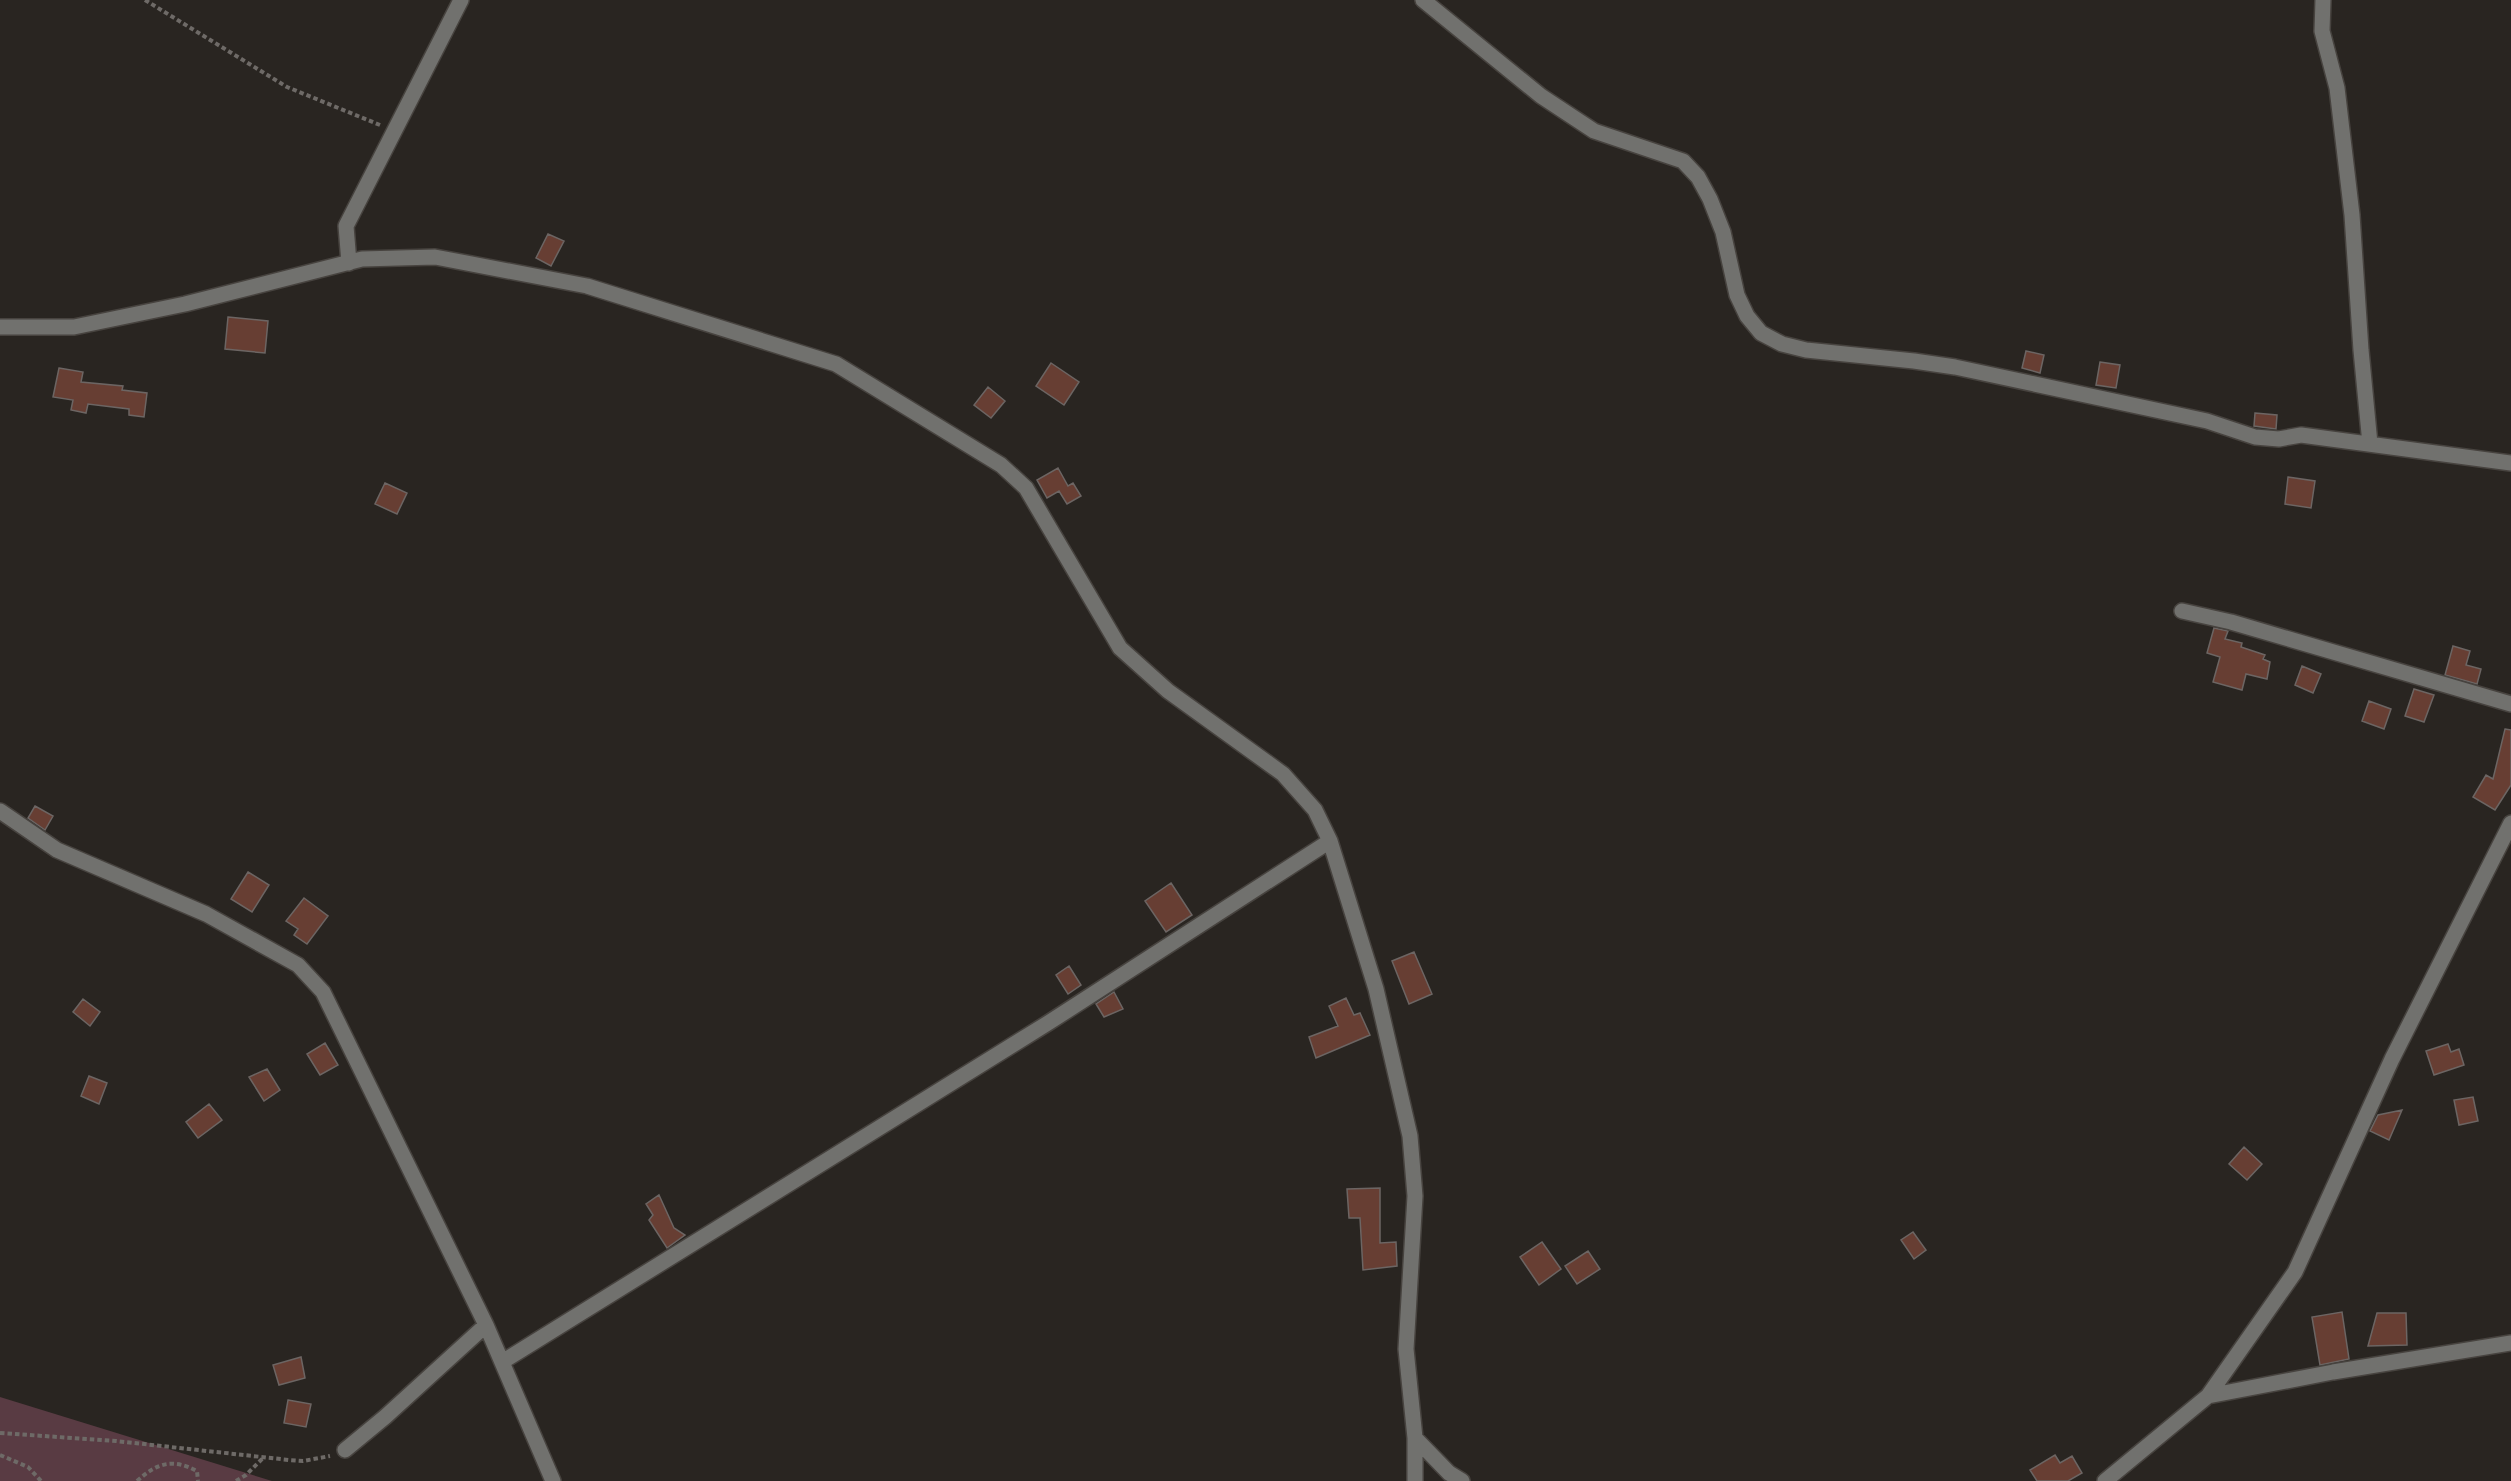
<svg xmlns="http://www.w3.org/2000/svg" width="2511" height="1481" font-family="'Source Sans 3',sans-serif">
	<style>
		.green { fill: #593b43 }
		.building { fill: #673e33; stroke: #6c6563; stroke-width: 1.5 }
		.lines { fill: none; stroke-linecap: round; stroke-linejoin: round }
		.minor-casing { stroke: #47433f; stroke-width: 18 }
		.path { stroke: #6e6a67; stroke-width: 4; stroke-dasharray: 4.5 3; stroke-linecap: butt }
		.minor { stroke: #71716e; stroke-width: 15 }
	</style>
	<rect width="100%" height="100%" fill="#292521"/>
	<path class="green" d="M0 1397 272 1481H0Z"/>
	<path class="building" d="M548 234 564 241 551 266 536 258Z
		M228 317 268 321 265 353 225 349Z
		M2026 351 2044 355 2040 373 2022 368Z
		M2100 362 2120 365 2116 388 2096 385Z
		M1051 363 1079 382 1064 405 1036 386Z
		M59 368 83 372 81 382 123 386 122 390 147 393 144 417 129 415V409L88 404 86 413 71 410 73 400 53 397Z
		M988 387 1005 401 991 418 974 405Z
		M2255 413 2277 415 2276 429 2254 426Z
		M1058 468 1068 486 1073 483 1081 496 1067 504 1059 491 1047 498 1037 480Z
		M2288 477 2315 481 2311 508 2285 504Z
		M385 483 407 493 397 514 375 504Z
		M2214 628 2228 631 2225 639 2242 643 2241 647 2265 655 2263 659 2270 662 2267 679 2246 674 2242 690 2213 682 2220 657 2207 653Z
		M2453 646 2470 651 2466 665 2481 669 2477 684 2445 675Z
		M2302 666 2321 674 2313 693 2295 685Z
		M2414 689 2434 695 2424 722 2405 716Z
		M2369 701 2391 709 2384 729 2362 721Z
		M2505 729 2511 730V785L2495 810 2473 797 2486 775 2493 779Z
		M35 806 53 816 45 830 28 818Z
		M248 872 269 885 252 912 231 899Z
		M1171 883 1192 915 1166 932 1145 901Z
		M304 898 328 916 307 944 294 935 298 929 286 921Z
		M1414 952 1432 994 1409 1004 1392 961Z
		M1069 966 1081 985 1068 994 1056 975Z
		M1114 992 1123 1009 1104 1017 1096 1004Z
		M1346 998 1354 1015 1360 1013 1370 1035 1316 1058 1309 1037 1338 1026 1329 1006Z
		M83 999 100 1012 90 1026 73 1012Z
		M325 1043 338 1065 320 1075 307 1054Z
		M2448 1044 2451 1052 2459 1049 2464 1065 2434 1075 2426 1051Z
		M267 1069 280 1090 264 1101 249 1077Z
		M89 1076 107 1083 99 1104 81 1096Z
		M2473 1097 2478 1121 2459 1125 2454 1100Z
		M209 1104 222 1120 198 1138 186 1122Z
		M2402 1110 2389 1140 2370 1131 2378 1115Z
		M2244 1147 2262 1164 2247 1180 2229 1164Z
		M1380 1188V1243L1396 1242 1397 1266 1363 1270 1360 1218H1349L1347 1189Z
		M659 1195 674 1228 685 1235 667 1248 649 1220 653 1215 646 1204Z
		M1913 1232 1926 1250 1914 1259 1901 1240Z
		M1542 1242 1561 1269 1539 1285 1520 1257Z
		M1588 1251 1600 1269 1577 1284 1565 1266Z
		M2342 1312 2349 1359 2320 1365 2312 1317Z
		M2377 1313H2406L2407 1345 2368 1346Z
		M301 1357 305 1378 279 1385 273 1365Z
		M288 1400 311 1404 306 1427 284 1423Z
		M2055 1455 2060 1463 2072 1456 2082 1473 2068 1481H2037L2030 1470Z"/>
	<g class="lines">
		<defs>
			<path id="minor" d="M1423 0 1541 96 1594 131 1683 161 1698 177 1710 199 1723 232 1737 295 1747 316 1761 333 1782 344 1806 350 1914 361 1955 367 2207 421 2255 437 2279 439 2301 435 2511 463
				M2323 0 2322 31 2337 88 2352 215 2361 350 2370 444
				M349 263 346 226 461 0
				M0 327H74L185 304 362 259 435 257 587 286 836 364 1001 465 1026 488 1120 648 1168 691 1283 774 1315 810 1330 841 1376 989 1410 1136 1415 1196 1406 1349 1415 1438V1481
				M2182 611 2231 622 2511 704
				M0 811 57 850 206 914 298 965 323 992 486 1325 553 1481
				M502 1362 1048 1023 1330 841
				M2208 1396 2333 1372 2511 1343
				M1415 1438 1449 1473 1462 1481
				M345 1450 385 1417 486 1325
				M2105 1481 2208 1396 2295 1272 2392 1059 2511 823"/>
		</defs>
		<use href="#minor" class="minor-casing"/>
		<path class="path" d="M145 0 287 87 380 125
			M0 1433 116 1441 289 1460 303 1461 330 1456
			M0 1455 28 1467 41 1481
			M137 1481C157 1463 172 1458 197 1471L198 1481
			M236 1481 246 1475 264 1457"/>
		<use href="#minor" class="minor"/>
	</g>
</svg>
